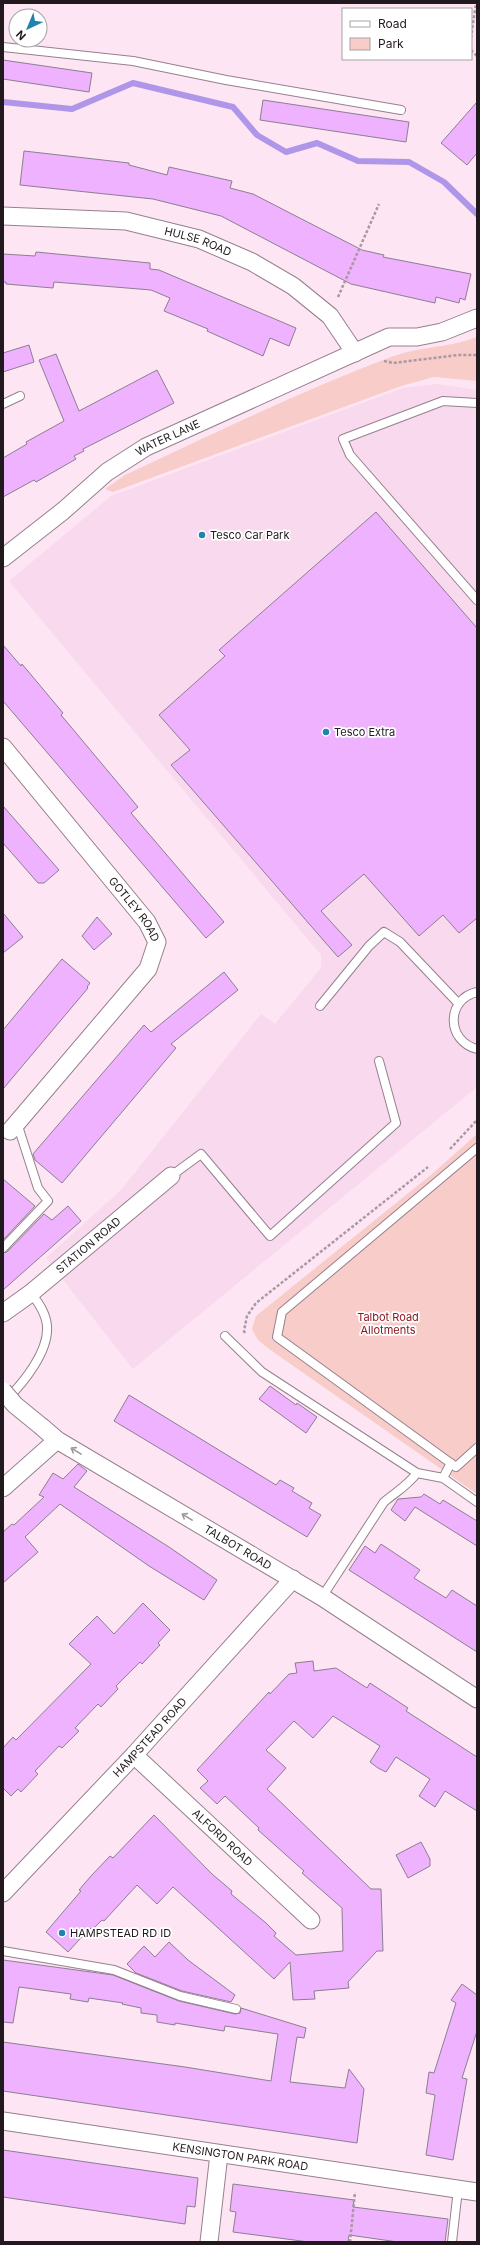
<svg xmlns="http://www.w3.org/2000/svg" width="480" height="2245" font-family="Inter,sans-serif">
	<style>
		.built { fill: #f9d9ed }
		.green { fill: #f8ccc9 }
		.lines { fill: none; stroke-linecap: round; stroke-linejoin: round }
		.stream { stroke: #b096e9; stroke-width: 6 }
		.building { fill: #eeb2fe; stroke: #8d7e91 }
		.service-casing { stroke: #96808e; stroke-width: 10 }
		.minor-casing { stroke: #96808e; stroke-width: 19 }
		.path { stroke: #aa98a3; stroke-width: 2.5; stroke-dasharray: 3 2; stroke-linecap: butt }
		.service { stroke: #fff; stroke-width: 8 }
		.minor { stroke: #fff; stroke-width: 17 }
		.minor-bridge-casing { stroke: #96808e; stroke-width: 19; stroke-linecap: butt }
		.minor-bridge { stroke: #fff; stroke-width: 17 }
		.oneway { stroke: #9b989a }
		.poi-dot { fill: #2383ae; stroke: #fff; stroke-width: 1.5 }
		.labels { text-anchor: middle; stroke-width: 3.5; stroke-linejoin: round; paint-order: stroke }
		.street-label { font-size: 11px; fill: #21191e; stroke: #fff }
		.poi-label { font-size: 11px; fill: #21191e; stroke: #fff; text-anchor: start }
		.park-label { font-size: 11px; fill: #8c1821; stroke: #fff }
	</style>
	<rect width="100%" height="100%" fill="#fde5f4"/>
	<path class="built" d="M437 384 477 390V1087L133 1369 46 1258 121 1190 261 1014 275 1024 321 968V955L9 581 111 496 403 388Z"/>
	<path class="green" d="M477 337V381L434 377 401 386 113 492 105 489 125 475C213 434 300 391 391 357 419 346 450 348 477 337Z
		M477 1134V1494L269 1349 258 1340 252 1329 256 1316 432 1174Z"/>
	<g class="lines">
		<path class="stream" d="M3 102 72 109 133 83 233 107 257 135 286 152 317 143 358 161 409 162 444 182 477 214"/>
	</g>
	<path class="building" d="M3 60 92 73 89 92 3 79Z
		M263 100 409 122 406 142 260 120Z
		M477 102V153L467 165 441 143Z
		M24 151 129 163V165L167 175 169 167 232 181 230 188 253 194 362 250 384 255 383 257 471 274 465 300 460 298 459 303 436 297 435 303 351 284 221 216 153 199 20 185Z
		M36 252 150 263V269L159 270 296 328 289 346 270 338 263 356 207 331 208 329 164 311 170 298 151 290 54 282 53 288 6 284V282H3V254L35 256Z
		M29 345 34 362 3 372V353Z
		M56 354 79 411 157 370 174 403 83 449 84 451 74 456 76 459 36 482 34 480 3 497V458L27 444 26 442 64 421 39 360Z
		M376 512 477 628V918L459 933 443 915 419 936 364 874 321 911 352 945 338 957 171 765 190 750 159 715 225 656 219 650Z
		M3 645 21 666 22 664 63 713 61 715 138 807 131 813 224 922 206 938 3 701Z
		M3 806 59 870 44 883H38L3 843Z
		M3 913 23 937 3 953Z
		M97 917 112 934 94 950 82 936Z
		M62 959 90 983 87 987 88 988 3 1089V1030Z
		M224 972 238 990 171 1044 176 1048 62 1183 35 1160 33 1154 144 1025 151 1032Z
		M3 1179 35 1206 3 1240Z
		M68 1206 81 1221 3 1290V1253L7 1252 44 1214 52 1220Z
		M270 1386 296 1405 297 1403 317 1417 306 1433 259 1399Z
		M129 1395 276 1485 280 1480 294 1488 292 1491 312 1503 309 1508 321 1515 307 1537 114 1421Z
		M78 1464 87 1471 74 1487 169 1547 217 1580 204 1600 149 1566 60 1504 25 1537 38 1552 3 1583V1532L12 1524 14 1525 44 1497 39 1495 53 1473 63 1479Z
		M424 1494 440 1504 443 1500 477 1521V1546L415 1507 405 1521 391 1510 398 1499 421 1497Z
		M381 1544 420 1570 414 1578 446 1598 452 1590 477 1606V1652L349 1570 365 1546 375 1553Z
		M143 1603 170 1630 158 1643 160 1645 142 1664 140 1662 116 1686 118 1689 101 1707 98 1704 75 1728 79 1731 62 1748 59 1746 35 1771 38 1774 21 1792 18 1789 11 1796 3 1788V1748L13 1737 16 1740 91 1664 69 1644 97 1616 114 1634Z
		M313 1661 314 1671 336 1668 367 1688 370 1683 408 1708 406 1711 477 1757V1811L445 1791 435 1807 419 1796 430 1779 396 1757 386 1772 378 1768 370 1762 380 1746 333 1716 313 1738 294 1721 266 1750 286 1768 267 1789 371 1889H381L383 1951H377L348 1982 349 1988 314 1991 315 1999 293 2000 290 1962 274 1979 173 1887 157 1904 137 1885 104 1921 102 1920 92 1930 90 1928 68 1952 46 1932 81 1891 79 1890 91 1876 110 1856 113 1858 154 1815 212 1874 232 1891 231 1894 266 1923 276 1933 274 1936 296 1955 343 1951 342 1908 302 1873 304 1871 258 1830 259 1828 225 1796 217 1804 200 1788 208 1781 197 1770 269 1692 270 1694 289 1674 297 1673 295 1663Z
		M421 1842 430 1859V1866L408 1878 396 1855Z
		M169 1942 188 1960 235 1995 231 2002 182 1991 136 1973 127 1964 144 1946 155 1957Z
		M3 1960 113 1975 179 2001 235 2014 240 2013 241 2008 306 2028 304 2038 297 2037 290 2082 345 2088 349 2069 364 2089 357 2143 3 2091V2042L185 2067 271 2081 278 2034 225 2026 224 2031 175 2023V2025L157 2022V2015L141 2013V2008L122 2004 123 2003 89 1998 88 2002 70 1999 71 1994 19 1987 13 2023 3 2022Z
		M462 1984 477 1995V2031L462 2078 467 2079 453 2160 426 2155 435 2095 426 2093 429 2072 434 2073 456 2003 451 2000Z
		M3 2150 198 2178 195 2207 187 2206 185 2224 3 2197Z
		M233 2184 354 2200 353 2207 448 2219 445 2242H398L349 2235 348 2242H309L233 2232 236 2212 230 2211Z"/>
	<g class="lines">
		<defs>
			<path id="service" d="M3 47 133 61 226 80 401 110
				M477 403 443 401 343 439 350 455 477 600
				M3 404 20 396
				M477 992C446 999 446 1041 477 1049
				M320 1006 369 946 384 932 400 942 458 1003
				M477 1148 282 1312 277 1337 456 1467 477 1448
				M171 1176 201 1154 270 1236 396 1123 379 1061
				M3 1248 48 1201 38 1188 17 1123
				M225 1336 262 1372 417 1473 443 1478 477 1502
				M8 1398C24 1382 49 1351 47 1326 46 1313 38 1302 31 1293
				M443 1478 451 1463
				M322 1597 384 1502C396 1492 407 1486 417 1473
				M3 1951 114 1970 180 1996 236 2009
				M452 2242 458 2189"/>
			<g id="minor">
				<path id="s1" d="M3 216 126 221 199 239 252 262 293 286 330 316 355 353"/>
				<path id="s2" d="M3 558 63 511 107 472 146 447 389 337H417L442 332 477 318"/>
				<path id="s3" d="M3 747 147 922 157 942 148 969 10 1131"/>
				<path id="s4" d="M3 1313 31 1293 171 1176"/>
				<path id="s5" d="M42 1427 57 1440 322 1597 477 1699"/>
				<path d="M3 1488 57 1440"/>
				<path id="s6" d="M134 1755 311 1920"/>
				<path id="s7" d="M3 1893 134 1755 293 1579"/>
				<path id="s8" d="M3 2121 477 2192"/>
				<path d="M209 2242 219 2154"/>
			</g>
		</defs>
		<use href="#service" class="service-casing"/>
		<use href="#minor" class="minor-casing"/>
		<path class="path" d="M471 38 476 3
			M471 50 477 56
			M338 297 379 204
			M384 361 393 363 458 355H477
			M450 1149 477 1120
			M245 1333 244 1331 247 1316 256 1303 428 1167
			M350 2242 355 2192"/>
		<use href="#service" class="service"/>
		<use href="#minor" class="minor"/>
		<defs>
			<path id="minor-bridge" d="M3 1391 15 1405 42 1427"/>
		</defs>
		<use href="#minor-bridge" class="minor-bridge-casing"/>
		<use href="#minor-bridge" class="minor-bridge"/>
	</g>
	<defs><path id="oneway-shaft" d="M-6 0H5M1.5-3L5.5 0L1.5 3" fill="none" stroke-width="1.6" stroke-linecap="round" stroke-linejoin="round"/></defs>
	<g class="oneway">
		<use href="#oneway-shaft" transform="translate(76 1451) rotate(-149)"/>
		<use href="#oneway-shaft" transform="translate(187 1517) rotate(-149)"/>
	</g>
	<g class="poi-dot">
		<circle cx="202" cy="535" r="4"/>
		<circle cx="326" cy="732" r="4"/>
		<circle cx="62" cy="1933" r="4"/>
	</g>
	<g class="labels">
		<g class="street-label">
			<text dy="4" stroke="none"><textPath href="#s1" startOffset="198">HULSE ROAD</textPath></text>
			<text dy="4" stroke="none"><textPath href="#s2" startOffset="205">WATER LANE</textPath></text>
			<text dy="4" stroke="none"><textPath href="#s3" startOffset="209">GOTLEY ROAD</textPath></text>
			<text dy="4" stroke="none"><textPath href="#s4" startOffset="109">STATION ROAD</textPath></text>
			<text dy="4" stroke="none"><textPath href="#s5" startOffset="230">TALBOT ROAD</textPath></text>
			<text dy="4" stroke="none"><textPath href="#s7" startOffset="214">HAMPSTEAD ROAD</textPath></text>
			<text dy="4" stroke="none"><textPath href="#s6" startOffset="121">ALFORD ROAD</textPath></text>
			<text dy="4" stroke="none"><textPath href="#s8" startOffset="240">KENSINGTON PARK ROAD</textPath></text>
		</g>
		<g class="poi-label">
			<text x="210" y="539">Tesco Car Park</text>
			<text x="334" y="736">Tesco Extra</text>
			<text x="70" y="1937">HAMPSTEAD RD ID</text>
		</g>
		<g class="park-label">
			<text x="388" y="1321">Talbot Road<tspan x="388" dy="13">Allotments</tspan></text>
		</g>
	</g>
	<rect width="480" height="2245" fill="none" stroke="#21191e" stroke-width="8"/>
	<rect x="342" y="8" width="130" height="52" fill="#ffffff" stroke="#a6a3a5"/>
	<rect x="350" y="21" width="20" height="6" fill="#ffffff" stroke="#a6a3a5"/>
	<text x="378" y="28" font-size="12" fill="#21191e">Road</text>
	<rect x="350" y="38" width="20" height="12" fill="#f8ccc9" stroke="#a6a3a5"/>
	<text x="378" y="48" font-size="12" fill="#21191e">Park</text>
	<g transform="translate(28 28) rotate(224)"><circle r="19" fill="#ffffff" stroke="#a6a3a5"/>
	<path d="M0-3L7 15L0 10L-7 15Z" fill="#2383ae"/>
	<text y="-6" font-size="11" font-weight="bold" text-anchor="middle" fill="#21191e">N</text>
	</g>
</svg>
